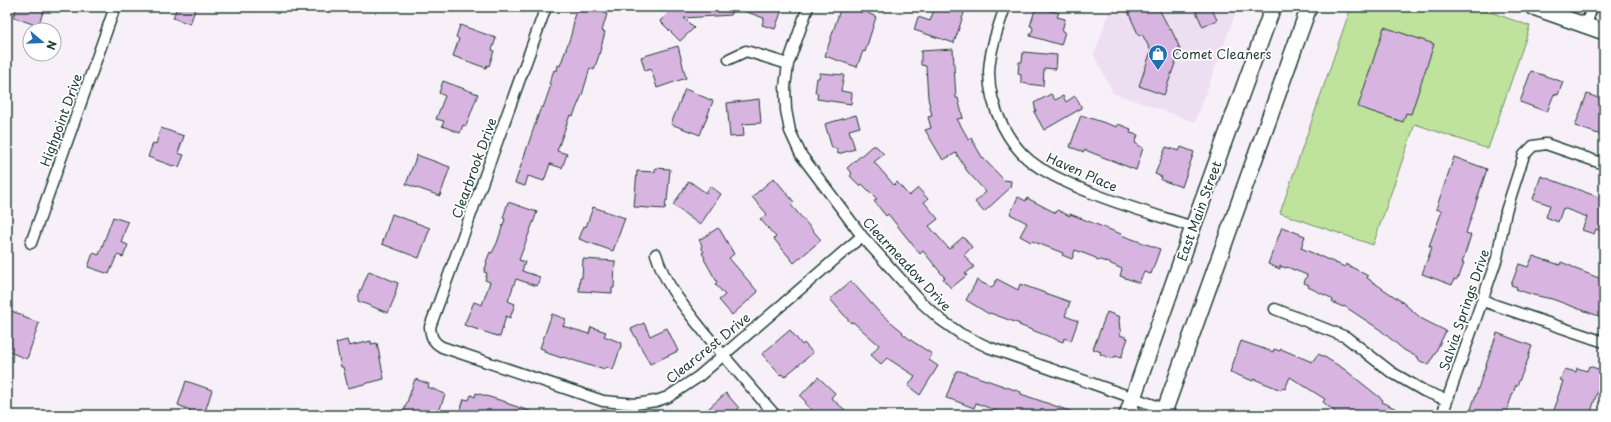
<svg xmlns="http://www.w3.org/2000/svg" width="1611" height="422" font-family="'Playpen Sans',sans-serif">
	<style>
		.built { fill: #eedef2 }
		.green { fill: #bfe29c; stroke: #6f9068 }
		.building { fill: #d8b5e0; stroke: #1f3d34 }
		.lines { fill: none; stroke-linecap: round; stroke-linejoin: round }
		.street-casing { stroke: #1f3d34; stroke-width: 13 }
		.secondary-casing { stroke: #1f3d34; stroke-width: 18 }
		.street { stroke: #fff; stroke-width: 10 }
		.secondary { stroke: #fff; stroke-width: 15 }
		.labels { text-anchor: middle; stroke-width: 3.5; stroke-linejoin: round; paint-order: stroke }
		.poi-label { font-size: 13px; fill: #1f3d34; stroke: #fff; text-anchor: start }
		.street-label { font-size: 13px; fill: #1f3d34; stroke: #fff }
	</style>
	<rect width="100%" height="100%" fill="#f7f0f9"/>
	<filter id="ink" filterUnits="userSpaceOnUse"><feTurbulence type="fractalNoise" baseFrequency=".025" numOctaves="2"/><feDisplacementMap in="SourceGraphic" scale="8" xChannelSelector="R" yChannelSelector="G"/><feConvolveMatrix kernelMatrix="1 2 1 2 8 2 1 2 1" color-interpolation-filters="sRGB"/></filter>
	<g filter="url(#ink)">
		<path class="built" d="M1111 7H1238L1195 122 1113 93 1094 55Z"/>
		<path class="green" d="M1351 7H1476L1530 26 1488 149 1415 124 1373 245 1280 213Z"/>
		<path class="building" d="M17 7H45L38 26 13 17Z
			M177 7H196L190 24 173 18Z
			M577 7H585L607 14 602 31 605 32 599 55 594 70 590 68 582 95 573 116 570 115 557 151 567 154 562 168 550 164 544 181 528 176 525 186 515 183 541 107 543 108 551 85 549 84 554 70 557 71 558 65 560 66 571 35 574 21 573 20Z
			M674 7H731V15L684 18 694 28 680 41 660 21Z
			M738 7H783L775 29 762 25 764 18 738 9Z
			M841 7H870L868 13 876 17 865 52 863 51 857 67 825 56Z
			M935 7H956L965 10 954 43 914 30 918 17 930 21Z
			M1036 7 1059 13 1057 17 1065 19 1062 31 1065 32 1061 45 1030 36 1033 29 1032 26H1030Z
			M1126 7H1158L1170 30 1171 29 1178 44 1180 49 1164 95 1139 86 1151 51 1142 34 1139 36Z
			M1194 7H1211L1217 20 1203 27Z
			M460 25 496 38 492 50 494 51 489 66 487 65 486 68 453 56 459 39 456 37Z
			M1384 27 1434 44 1411 114 1406 113 1403 122 1358 107Z
			M678 46 686 78 657 88 651 69 645 71 641 57Z
			M953 49 956 98H958L963 118 957 119 969 140 971 138 982 157 1004 180 1011 181 1010 188 984 212 975 202 986 192 967 171 956 153 943 160 925 130 931 128 928 117 932 116 928 98 926 66 921 65V51Z
			M1023 52 1057 55 1056 69 1044 68 1043 86 1021 83V75L1018 74 1019 62H1022Z
			M1531 71 1563 82 1558 95 1554 94 1547 112 1520 102Z
			M820 73 844 75 841 91 852 93 851 104 817 99 818 93H815L817 78H819Z
			M443 81 478 94 466 126 463 125 460 133 442 126 444 121 436 119 445 96 439 93Z
			M685 89 713 101 700 135 671 124Z
			M1051 94 1055 100 1063 96 1066 102 1075 96 1082 108 1044 130 1034 112 1036 111 1034 103Z
			M1587 94 1604 100V136L1575 126Z
			M759 99 761 123 743 124 744 136 730 137 727 103Z
			M856 115 860 127 849 130 855 149 838 154 836 148H832L825 124Z
			M1081 115 1117 127 1118 124 1131 129 1130 133 1138 135 1135 143 1143 148 1136 170 1085 150 1084 152 1070 147Z
			M161 128 184 136 178 153 184 155 179 167 173 165V166L148 157 153 143 156 144Z
			M872 146H876L884 154 874 162 894 185 897 182 909 196 918 188 928 199 924 202 938 219 929 226 949 249 963 237 972 247 964 255 974 267 965 274 967 275 951 288 943 279 945 278 923 251 920 254 888 214 886 216 874 201 877 199 862 184 860 186 850 176 852 174 847 168Z
			M1166 147 1179 151 1181 147 1194 152 1182 187 1161 180 1162 177 1155 174Z
			M417 155 450 167 440 196 406 184Z
			M1454 157 1487 169 1466 233 1471 235 1462 263H1464L1459 277H1458L1456 280 1454 279 1452 285 1422 274 1432 247 1429 246 1442 211 1436 209Z
			M655 168 670 169 667 201 666 200 665 209 634 207 637 171 655 172Z
			M1541 176 1604 199V232L1596 229 1594 234 1582 230 1587 217 1563 208 1558 222 1546 217 1550 205 1533 199Z
			M774 178 794 202 791 205 821 240 794 263 774 239 776 237 760 219 767 214 752 197Z
			M689 181 706 193 710 186 721 194 700 225 673 205Z
			M1018 197 1026 201 1027 198 1056 213 1057 210 1070 216V214L1121 234V235L1160 249 1151 274 1144 272 1139 283 1120 276 1122 269 1109 263 1100 260 1097 261 1096 258 1075 250 1072 259 1062 255 1063 253 1032 241 1031 242 1020 236 1027 223 1010 214Z
			M508 202 537 212 519 260 525 262 522 271 540 277 537 286 516 279 508 301 515 304 510 318 506 316 500 337 464 325 474 302 482 305 490 282 485 280 487 273 484 272 487 263 486 262 490 252 492 253 497 243 505 219 503 218Z
			M593 207 625 218 613 251 579 239 584 226 586 227Z
			M392 214 430 228 419 258 382 244Z
			M113 217 128 222 121 242 128 245 123 257 117 255 109 274 88 267 93 253 99 255Z
			M1282 227 1305 236 1301 248 1345 267 1346 264 1368 276 1367 278 1401 301 1422 319 1446 331 1429 365 1418 360 1419 358 1404 350 1379 329 1344 306 1343 307 1332 302 1333 300 1329 297 1308 287 1309 285 1304 283 1307 275 1287 267 1286 268 1280 266V269L1268 264Z
			M718 228 720 230 734 254 729 258 758 292 732 315 719 300 725 295 715 284 717 282 704 259 705 258 702 253 704 252 701 247 702 245 699 240Z
			M1533 256 1560 265 1561 262 1573 267V268L1604 280V318L1552 299 1533 295 1516 289 1517 287 1511 285 1519 264 1528 267Z
			M583 259 615 261 614 288H612V293L579 291 580 278H582Z
			M369 271 398 283 395 294H396L388 313 358 301V297Z
			M997 279 1018 290 1020 284 1070 302 1065 316 1078 321 1071 341 1064 338 1063 342 1019 325 1020 324 990 313 989 314 966 300 977 280 992 288Z
			M851 281 879 312 903 332 902 333 912 341 932 354 929 360 938 366 920 395 908 386 915 376 887 358 881 364 871 355 879 345 853 322 851 323 830 299Z
			M11 311 23 315V317L39 323 27 359 7 351V322Z
			M1107 312 1120 317 1119 320 1120 330 1121 331 1120 335 1128 338 1121 358 1115 356 1114 358H1110L1100 354 1101 352 1093 349Z
			M552 314 566 319 563 326 589 334 591 327 606 332 604 336 622 343 613 370 606 367 605 369 598 367 597 368 563 357 562 358 544 352 545 350 540 348Z
			M644 323 650 336 667 328 678 351 650 364 631 329Z
			M790 330 802 345 804 343 813 353 784 377 782 374 780 375 762 354Z
			M1497 333 1532 346 1528 357H1529L1517 386 1516 385 1505 415H1476L1470 413 1472 406Z
			M347 340 349 346 371 341V344L377 343 384 379 348 388 343 367H341L336 343Z
			M1241 341 1273 352 1274 349 1280 351 1281 349 1312 362 1318 354 1323 356 1344 369 1383 400 1382 402 1409 415H1339L1323 402 1325 399 1290 377 1285 389 1282 388 1281 390 1254 379 1253 381 1230 372Z
			M1589 366 1604 371 1590 415H1552L1558 399H1557L1563 381 1560 380 1565 369 1576 372 1577 368 1587 371Z
			M956 371H960L1021 392V394L1078 414V415H1002V413L976 403 974 408 953 400 946 398Z
			M818 377 835 393 831 398 851 415H817L805 404 806 402 800 396Z
			M415 379 429 384 428 387 445 394 438 415H416L404 411Z
			M186 381 212 390 204 415H188L190 410 178 405Z
			M476 393 506 402V403L535 413V415H459L464 399 469 400 471 395 475 397Z
			M726 393 739 408 732 415H701Z"/>
		<g class="lines">
			<defs>
				<path id="street" d="M546 7 430 327C431 337 433 342 442 347L603 401 636 404 656 401 668 397 698 377 862 236
					M808 7 788 64 785 87 786 110 790 131 801 155 862 236 922 303 941 320 961 334 988 347 1165 409
					M1005 7C998 28 990 49 989 72 989 107 1009 149 1040 168 1084 195 1144 211 1193 227
					M1586 25 1592 7
					M729 59 746 51 788 64
					M31 243 115 7
					M656 254C665 284 681 303 700 327 724 357 750 386 775 415
					M1483 301 1604 342
					M1275 309 1346 337 1391 372 1424 391 1447 400
					M1442 415 1497 258 1506 211 1524 155 1533 146 1546 144 1604 164"/>
				<path id="secondary" d="M1533 7 1604 32
					M1127 415 1193 227 1273 7
					M1163 415 1309 7"/>
			</defs>
			<use href="#street" class="street-casing"/>
			<use href="#secondary" class="secondary-casing"/>
			<use href="#street" class="street"/>
			<use href="#secondary" class="secondary"/>
		</g>
	</g>
	<defs>
		<symbol id="shop-pin" viewBox="-11 -11 22 30"><path d="M0 17L-7.5 6A9.5 9.5 0 1 1 7.5 6Z" fill="#1f6fb2" stroke="#fff"/><path d="M-5-2.5h2.3a2.7 3.5 0 0 1 5.4 0H5L5.5 6h-11ZM-1.5-2.5h3a1.5 2.3 0 0 0-3 0Z" fill="#fff"/></symbol>
	</defs>
	<g fill-rule="evenodd">
		<use href="#shop-pin" x="1147" y="43" width="22" height="30"/>
	</g>
	<g class="labels">
		<g class="poi-label">
			<text x="1172" y="59">Comet Cleaners</text>
		</g>
		<g class="street-label">
			<text transform="translate(61 120) rotate(-70)" y="5">Highpoint Drive</text>
			<text transform="translate(474 168) rotate(-70)" y="5">Clearbrook Drive</text>
			<text transform="translate(1082 172) rotate(24)" y="5">Haven Place</text>
			<text transform="translate(1199 211) rotate(-70)" y="5">East Main Street</text>
			<text transform="translate(907 264) rotate(47)" y="5">Clearmeadow Drive</text>
			<text transform="translate(1464 310) rotate(-71)" y="5">Salvia Springs Drive</text>
			<text transform="translate(708 348) rotate(-39)" y="5">Clearcrest Drive</text>
		</g>
	</g>
	<rect width="1611" height="422" fill="none" stroke="#fff" stroke-width="24"/>
	<rect x="12" y="12" width="1587" height="398" fill="none" stroke="#1f3d34" stroke-width="1.5" filter="url(#ink)"/>
	<g transform="translate(42 42) rotate(109)"><circle r="19" fill="#ffffff" stroke="#a5b1ae"/>
	<path d="M0-3L7 15L0 10L-7 15Z" fill="#1f6fb2"/>
	<text y="-6" font-size="11" font-weight="bold" text-anchor="middle" fill="#1f3d34">N</text>
	</g>
</svg>
